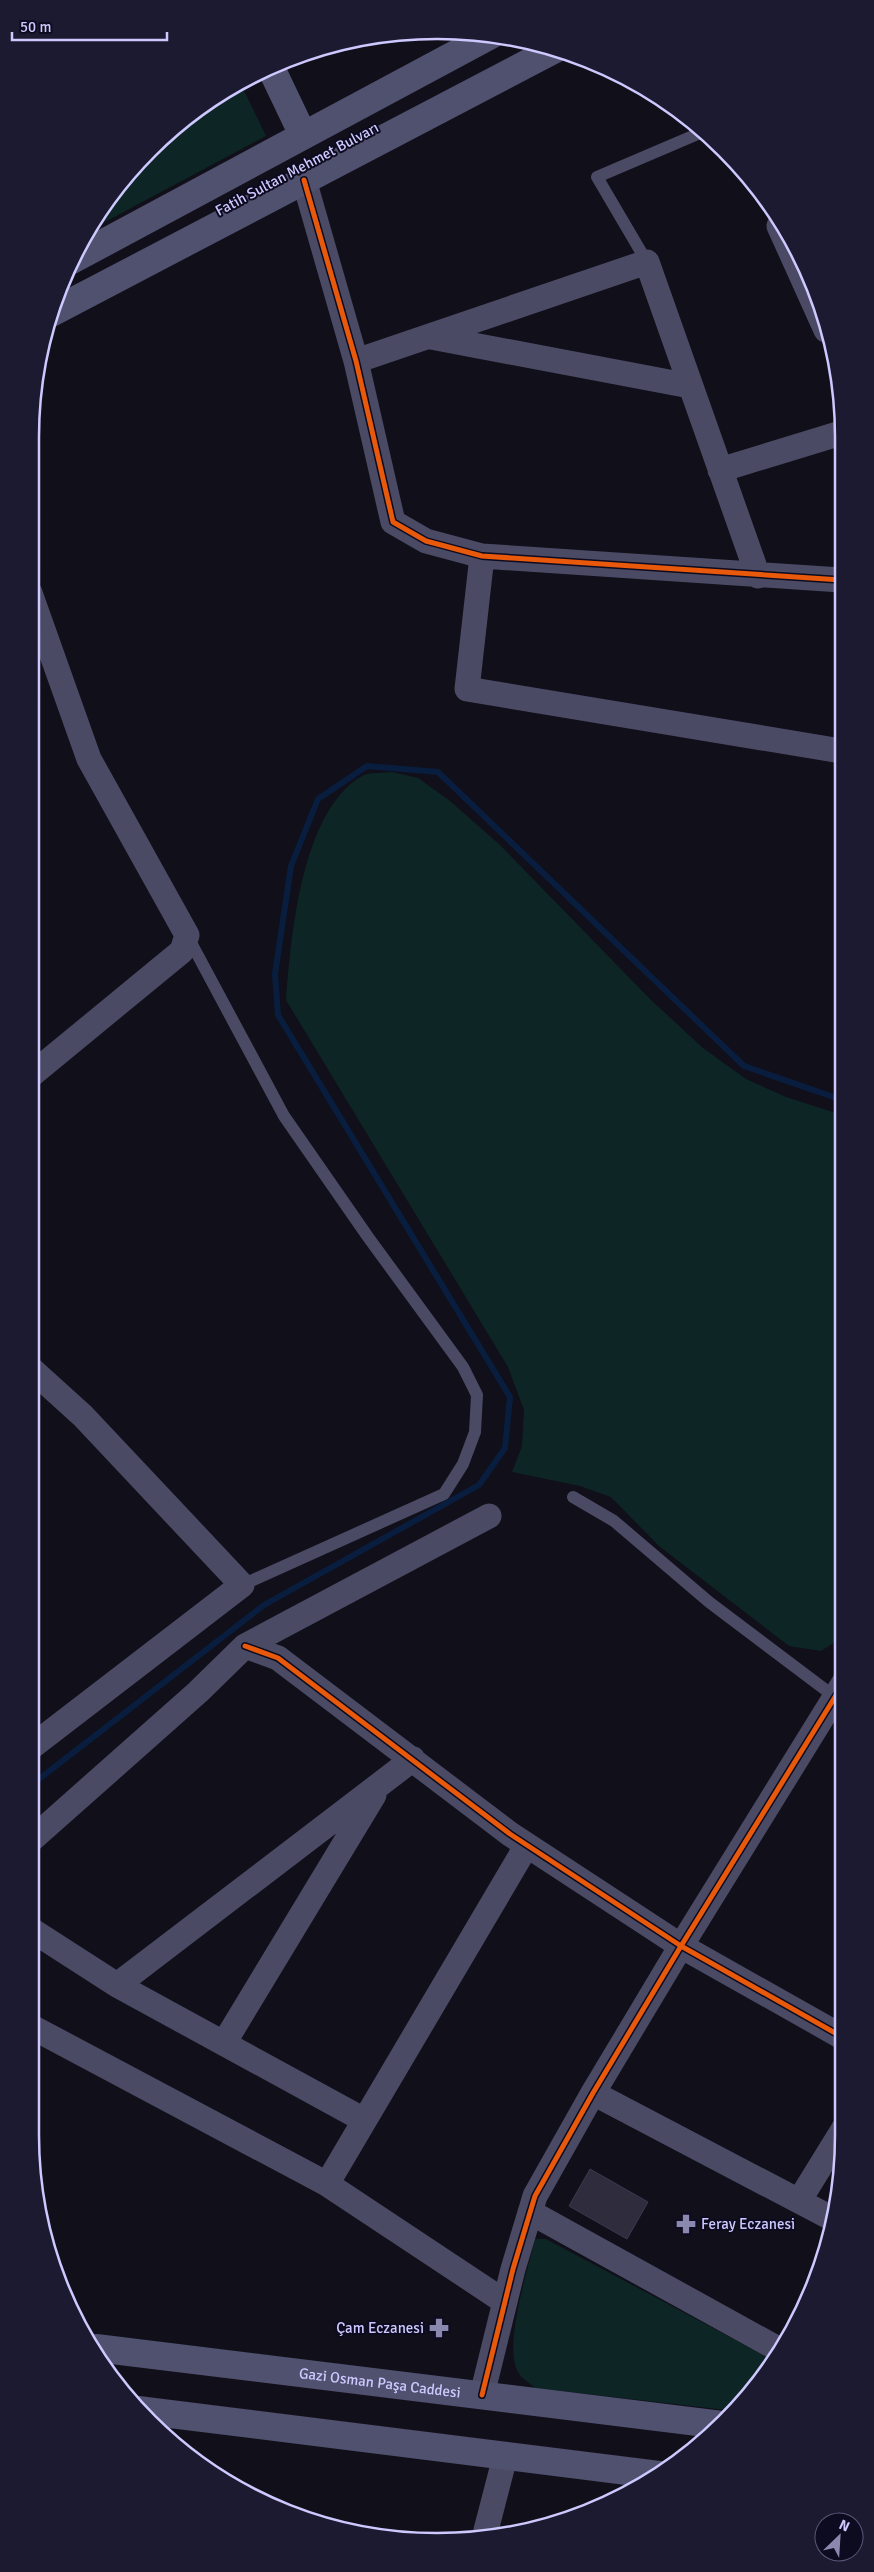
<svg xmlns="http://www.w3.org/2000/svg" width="874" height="2572" font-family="Signika,sans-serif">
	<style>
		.green { fill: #0d2625 }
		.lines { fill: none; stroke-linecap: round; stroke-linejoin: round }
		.stream { stroke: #091e3e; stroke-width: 6 }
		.building { fill: #2f2c3e; stroke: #3c3950 }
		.lane { stroke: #4a4a64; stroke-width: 12 }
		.street { stroke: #4a4a64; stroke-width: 25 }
		.secondary { stroke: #50506f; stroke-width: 28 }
		.cycleway-casing { stroke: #0d0b1f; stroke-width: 8 }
		.cycleway { stroke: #e8590c; stroke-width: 5 }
		.labels { text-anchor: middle; stroke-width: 4; stroke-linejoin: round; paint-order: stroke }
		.street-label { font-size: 15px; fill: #cdc9ff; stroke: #0d0b1f }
		.poi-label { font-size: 15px; fill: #cdc9ff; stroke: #0d0b1f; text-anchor: start }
		.rim { fill: none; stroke: #cdc9ff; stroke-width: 2.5 }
	</style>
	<rect width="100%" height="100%" fill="#100f1a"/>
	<path class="green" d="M240 82 266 136 88 231 114 189 168 131Z
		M392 772 418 778 450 801 500 845 651 1000 703 1048 746 1079 786 1097 842 1115 843 1637 821 1651 789 1646 659 1546 611 1497 580 1486 512 1472 522 1446 524 1410 508 1367 286 1000C291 937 301 811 362 776 369 772 383 773 392 772Z
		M535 2239H546L775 2361 735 2411 535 2388C530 2383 521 2378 518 2372 503 2345 528 2270 535 2239Z"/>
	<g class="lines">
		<path class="stream" d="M30 1786 264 1605 479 1485 505 1448 510 1397 278 1015 275 974 291 866 318 799 367 766 438 772 744 1066 842 1100"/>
	</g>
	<path class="building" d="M590 2169 648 2202 627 2239 569 2206Z"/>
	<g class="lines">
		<path class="lane" d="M647 262 597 177 700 133
			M188 937 284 1116 368 1237 463 1367 477 1395 475 1432 463 1464 444 1494 242 1585
			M573 1497 614 1521 709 1602 835 1697"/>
		<path class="street" d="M304 180 356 361 393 522 426 541 482 556 841 580
			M779 226 826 330
			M431 337 690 386
			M356 361 647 262 758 576
			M720 470 841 433
			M482 556 467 689 841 751
			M30 593 89 759 187 935 182 951 30 1076
			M30 1368 83 1416 242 1585 30 1748
			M245 1646 278 1658 510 1834 681 1946 844 2038
			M30 1841 198 1692 245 1646 489 1516
			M30 1929 117 1985 413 1759
			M117 1985 364 2120
			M30 2026 327 2184 505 2302
			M224 2043 374 1795
			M593 2093 833 2219
			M327 2184 527 1845
			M799 2201 844 2128
			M530 2212 780 2350
			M482 2395 513 2269 535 2196 593 2093 681 1946 843 1684
			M484 2538 505 2457"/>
		<g class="secondary">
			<path d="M271 68 303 135"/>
			<path d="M70 261 491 35"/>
			<path d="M51 313 555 49"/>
			<path id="s1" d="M96 2348 722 2425"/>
			<path d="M138 2410 659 2475"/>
		</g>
		<defs>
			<path id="cycleway" d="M304 180 356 361 393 522 426 541 482 556 841 580
				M245 1646 278 1658 510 1834 681 1946 844 2038
				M482 2395 513 2269 535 2196 593 2093 681 1946 843 1684"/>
		</defs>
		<use href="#cycleway" class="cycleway-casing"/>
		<use href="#cycleway" class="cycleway"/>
	</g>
	<defs>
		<symbol id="pharmacy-bare" viewBox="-9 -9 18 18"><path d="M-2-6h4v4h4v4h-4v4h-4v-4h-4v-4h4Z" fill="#8b88af" stroke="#0d0b1f" stroke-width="2.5" paint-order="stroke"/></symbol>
	</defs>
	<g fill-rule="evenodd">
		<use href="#pharmacy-bare" x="672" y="2210" width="28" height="28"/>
		<use href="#pharmacy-bare" x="425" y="2314" width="28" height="28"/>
	</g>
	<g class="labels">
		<g class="street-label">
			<text transform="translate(297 169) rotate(-28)" y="5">Fatih Sultan Mehmet Bulvarı</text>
			<text dy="5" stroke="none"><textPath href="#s1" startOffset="286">Gazi Osman Paşa Caddesi</textPath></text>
		</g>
		<g class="poi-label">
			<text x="701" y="2229">Feray Eczanesi</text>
			<text x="424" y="2333" text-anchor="end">Çam Eczanesi</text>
		</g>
	</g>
	<path d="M0 0H874V2572H0ZM437 39H437A398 398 0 0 1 835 437V2135A398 398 0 0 1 437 2533H437A398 398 0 0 1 39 2135V437A398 398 0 0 1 437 39Z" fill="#1c1a31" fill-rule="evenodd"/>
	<path class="rim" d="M437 39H437A398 398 0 0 1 835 437V2135A398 398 0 0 1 437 2533H437A398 398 0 0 1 39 2135V437A398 398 0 0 1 437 39Z"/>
	<g transform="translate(839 2537) rotate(25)"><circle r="24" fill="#0d0b1f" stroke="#5a5779"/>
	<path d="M0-4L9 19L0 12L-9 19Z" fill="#8b88af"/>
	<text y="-8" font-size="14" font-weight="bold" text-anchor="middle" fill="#cdc9ff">N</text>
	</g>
	<path d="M12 32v8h155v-8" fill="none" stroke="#cdc9ff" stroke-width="2.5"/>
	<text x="20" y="32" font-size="15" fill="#cdc9ff" stroke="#0d0b1f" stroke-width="4" paint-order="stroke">50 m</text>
</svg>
